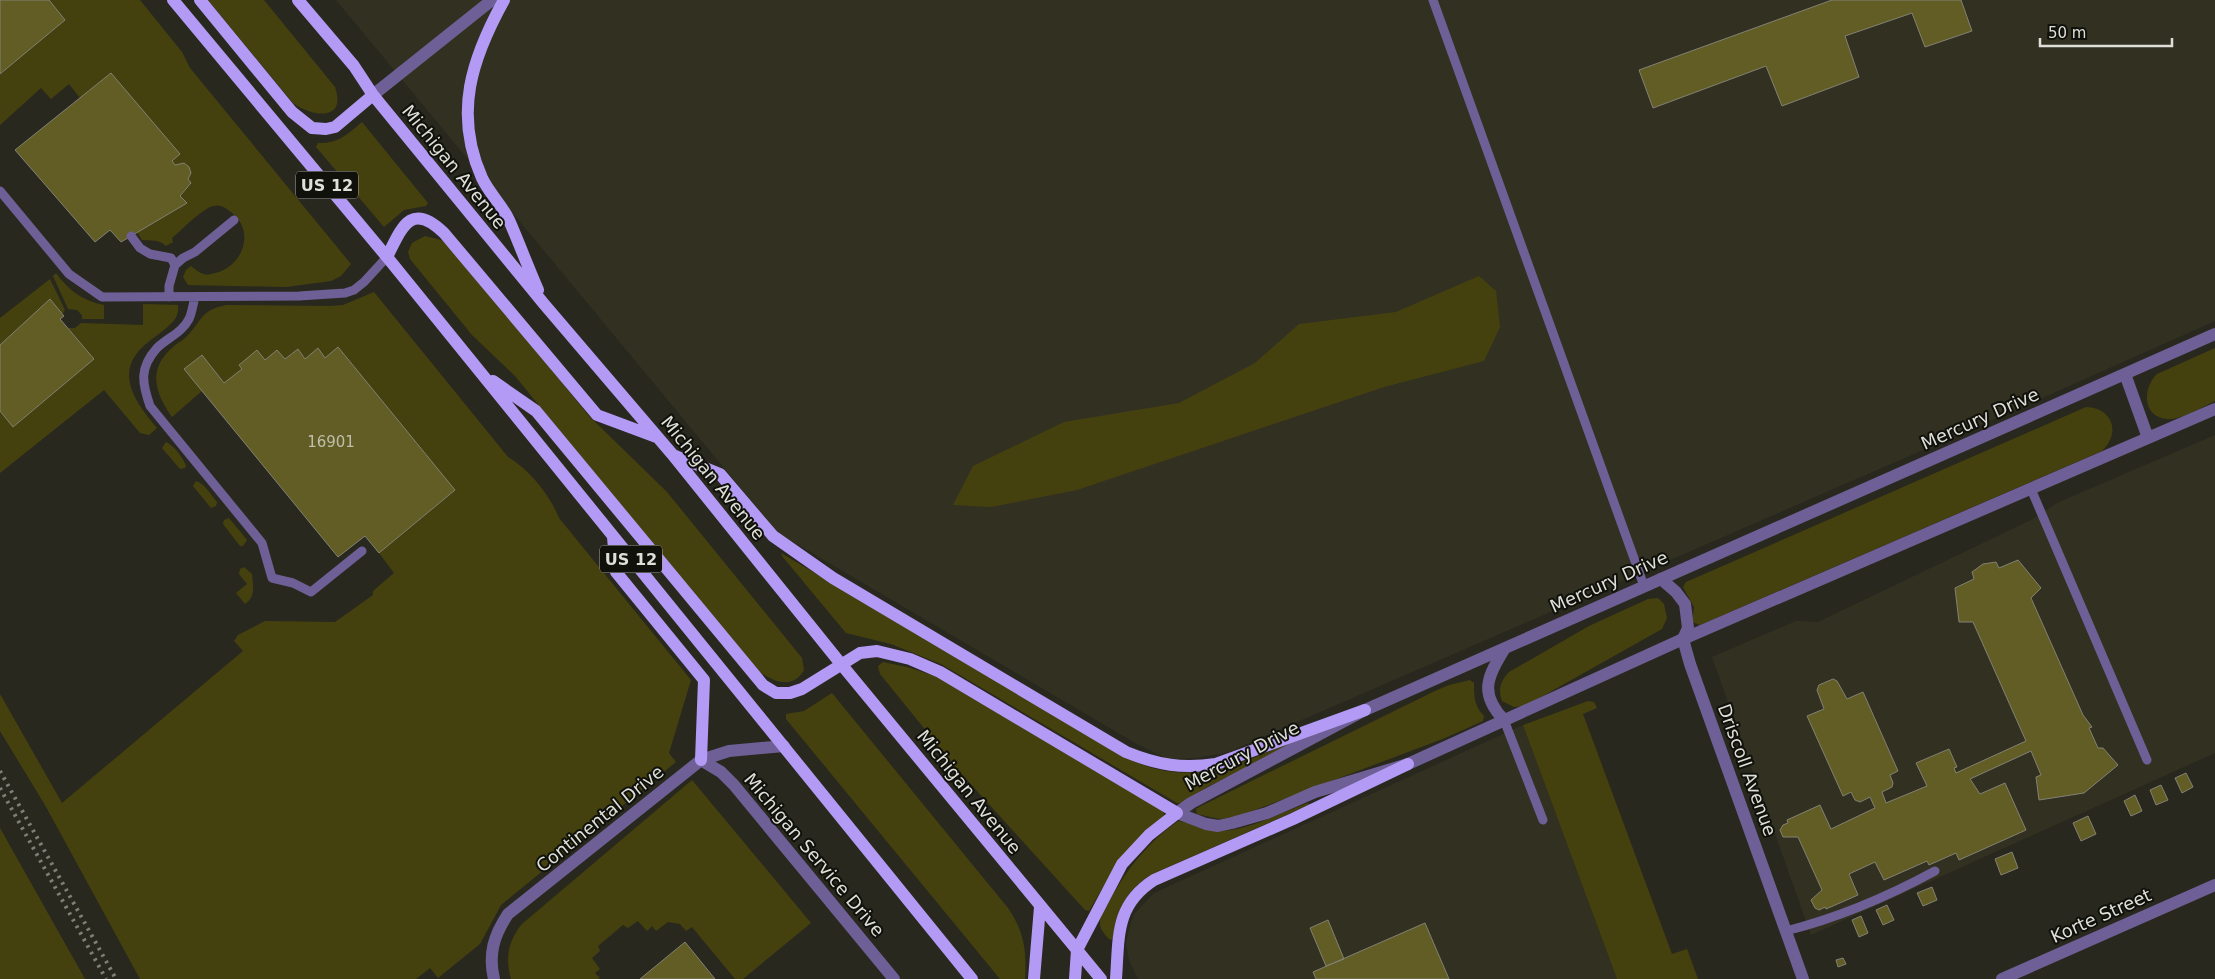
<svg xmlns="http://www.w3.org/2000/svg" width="2215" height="979" font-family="'DejaVu Sans',sans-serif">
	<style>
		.built { fill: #323121 }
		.green { fill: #45410f }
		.building { fill: #625d25; stroke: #828175 }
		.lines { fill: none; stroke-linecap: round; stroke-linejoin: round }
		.service { stroke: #6e6096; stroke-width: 9 }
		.minor { stroke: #6e6096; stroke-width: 12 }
		.tertiary { stroke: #6e6096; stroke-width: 12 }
		.primary { stroke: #b39bf5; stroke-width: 12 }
		.rail { stroke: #7f7f77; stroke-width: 4; stroke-dasharray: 2.5 5; stroke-linecap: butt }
		.labels { text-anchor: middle; stroke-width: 4; stroke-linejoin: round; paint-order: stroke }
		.number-label { font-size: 15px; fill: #c0beac }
		.shield { fill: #11110c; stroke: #a1a19c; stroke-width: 1 }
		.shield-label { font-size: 16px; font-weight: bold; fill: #dfdfd9 }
		.street-label { font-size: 18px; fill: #dfdfd9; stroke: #11110c }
	</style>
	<rect width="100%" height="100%" fill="#29281e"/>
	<path class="built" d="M336 0H2215V321L2031 403 1226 753 1195 758 1168 759 1137 744 778 533Z
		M2215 435V753L1811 935 1712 657 1796 621 1818 622 2031 520 2057 503Z
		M1523 725 1617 979H1139L1136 975 1129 960 1126 944 1129 930 1134 914 1154 893Z"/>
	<path class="green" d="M49 0H140L182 52 190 68 351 264 341 276 331 281 286 287 188 285 183 277 186 270 191 266C195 269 199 273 204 274 209 276 214 273 219 272 244 263 255 230 231 212 226 208 220 204 214 206 202 208 182 230 172 238L173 242 166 246C159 239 151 241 142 240L137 232 187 203 180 196 191 184 188 179C191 171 190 168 184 163L175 165 172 161 179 154 111 73 80 98 69 84 51 99 41 88 0 125V74L65 20Z
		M208 0H264L335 87C347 122 312 117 293 103Z
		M362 122 428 203 426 206 404 210 384 227 316 147 318 143C338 144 348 134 362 122Z
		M425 236 441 240 453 249 589 416 667 492 802 658 804 670C791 694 764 677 750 664L515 376 472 335 410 259 408 252 412 243Z
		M56 273C69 291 83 301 104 305V319H82V315L77 310 68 309 53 276Z
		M1479 276 1496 291 1500 327 1484 361 1384 387 1077 490 991 507 953 505 973 466 1064 422 1179 403 1255 363 1299 324 1396 312Z
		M50 279 65 310 62 314 50 300 0 345V318Z
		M374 292 508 457C530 470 549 494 559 518L691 680 669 753 676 762 501 905 480 944 438 978 430 968 416 979H140L45 805 0 731V694L62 803 243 651 234 641 238 635 265 621 335 622 373 595V591L394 573 379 553 455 490 338 347 325 358 318 348 305 359 298 349 285 359 277 350 265 360 240 365 242 369 224 383 201 355 184 369 203 390 172 417C155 393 147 369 173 347 177 343 184 340 188 335 204 318 200 311 226 305L330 306 343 305Z
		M143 304 178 305C179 318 173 322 164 330 154 338 142 345 135 356 118 381 141 409 157 428L149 435 140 433 104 390 0 473V411L13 427 94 359 68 328H75L81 323 143 325Z
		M2215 348V401C2202 407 2185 418 2171 419 2143 420 2141 390 2157 374Z
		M2086 407C2113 408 2121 433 2102 451L1700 625 1692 622 1694 607 1683 587 1686 582Z
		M166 442C173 445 183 457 186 466L185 468 180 469 162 448Z
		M196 481C205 484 211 495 217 502L216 506 211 508 193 486Z
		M229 518 247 540 243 546H240L223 524 224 520Z
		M781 553 1131 760C1196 790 1248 760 1308 735L1309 738 1209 786 1181 803H1177L941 664 891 644 846 633 782 556Z
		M244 567 252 574C253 586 256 597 245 604L236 593 247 584 239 574 240 569Z
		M1658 598 1664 604 1667 618 1662 629 1525 706 1514 707 1502 701C1498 689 1500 682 1509 672L1589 626 1648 599Z
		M883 662 907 667 938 677 1163 810 1164 815 1117 863 1089 911 1085 910 958 770 880 674 878 666Z
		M1470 680 1474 683C1474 696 1474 706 1484 716L1483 721 1445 738 1236 817 1219 819 1197 814 1196 809 1199 807 1435 691 1449 685Z
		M832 693 1008 908C1024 931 1027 952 1025 979H1000L786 719V714L804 711Z
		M1588 701 1594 702 1597 708 1583 714 1672 954 1687 949 1698 979H1617L1523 725Z
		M692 780 811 923 743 979H735L692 927 686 931 680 924 668 922 656 931 652 926 647 931 638 921 628 928 623 925 598 946 600 951 592 958 600 969 595 973 600 978 598 979H511C505 958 508 941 522 924Z
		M1307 803 1311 804 1150 875C1132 887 1120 902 1115 924 1114 929 1114 935 1112 940 1108 939 1107 937 1104 933 1095 923 1103 913 1109 902 1126 870 1148 842 1178 821 1190 822 1202 830 1215 831 1243 833 1281 813 1307 803Z
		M0 828 85 979H0Z"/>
	<path class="building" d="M0 0H49L65 20 0 74Z
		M1832 0H1961L1972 31 1925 47 1912 13 1845 36 1859 77 1782 106 1766 66 1653 108 1639 70Z
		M111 73 180 154 172 161 175 165 184 163 189 167 191 173 188 179 191 183 180 196 187 203 121 242 110 230 95 242 15 150Z
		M50 299 64 316 60 319 94 359 13 427 0 411V345Z
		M338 347 455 490 379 553 365 536 338 557 184 369 202 355 224 383 242 369 239 365 257 350 265 360 277 350 285 359 298 349 305 359 318 348 325 358Z
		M2018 560 2041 588 2031 598 2083 715 2092 727 2089 728 2098 748H2103L2118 765 2084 793 2039 800 2036 777 2041 775 2031 751 1970 779 1980 794 2005 783 2026 830 1959 860 1956 853 1929 865 1927 861 1884 880 1875 862 1849 874 1858 895 1826 909 1825 907 1819 910 1815 908 1811 900 1822 890 1798 837H1783L1780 830 1783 825 1788 823 1787 820 1820 805 1831 829 1875 808 1870 797 1860 802 1855 800 1851 792 1843 796 1807 716 1824 709 1817 690 1819 685 1833 679 1837 681 1847 699 1863 692 1898 771 1890 775 1893 783 1892 787 1882 792 1886 803 1927 786 1916 763 1949 749 1957 767 1954 768 1956 773 2026 741 1973 622H1959L1955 588 1974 579 1972 572 1983 564 1996 562 1999 568Z
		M2186 773 2193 787 2182 793 2175 778Z
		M2161 785 2168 800 2156 805 2150 790Z
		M2135 795 2142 811 2131 816 2124 801Z
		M2088 816 2096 834 2081 841 2073 823Z
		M2012 852 2018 868 2001 875 1995 859Z
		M1932 887 1937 900 1923 906 1917 893Z
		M1887 905 1894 920 1883 925 1876 910Z
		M1861 916 1868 933 1859 937 1852 920Z
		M1328 920 1344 959 1326 966 1310 928Z
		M1425 923 1449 979H1316L1313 972Z
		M685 942 715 979H640Z
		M1843 958 1846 964 1838 967 1836 960Z"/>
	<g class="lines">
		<path class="service" d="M1433 0 1644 586
			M0 191 69 274 102 297 299 296 345 293 354 290 364 282 387 257
			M131 236 140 248 150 254 171 258 175 265
			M169 297V286L175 265 183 258 195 252 234 220
			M195 297C193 304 192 313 189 319 182 333 167 338 157 348 139 368 142 383 150 406L262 543 272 578 293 583 311 592 362 551
			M2031 489 2147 760
			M1504 720 1543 820
			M1786 931C1837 918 1889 896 1935 871"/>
		<path class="minor" d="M373 95 492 0
			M1661 579 1676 592 1685 604 1688 628 1683 639 1690 664 1803 979
			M701 760 721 772 734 785 894 979
			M494 979C488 954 494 935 508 914L701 760 729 751 784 746
			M2002 979 2215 885"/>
		<path class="tertiary" d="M2215 334 1365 710 1191 803 1177 813 1206 824 1218 826 1232 823 1267 813 1315 792 1408 764 1683 639 2215 409
			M2125 374 2148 438
			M1504 720C1478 693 1488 676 1505 648"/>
		<path class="primary" d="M173 0 387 257 972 979
			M200 0 292 112 312 128 326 129 335 127 373 95
			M298 0 354 66 373 95 544 304 672 454 841 664 1101 979
			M504 0C472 58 453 113 482 178 489 193 502 205 509 220 519 243 528 267 538 290
			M387 257C402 227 411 201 444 233L597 415 656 437
			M493 381 536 411 763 685 776 693H790L802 689 860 653 877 651 910 659 940 672 1177 813 1149 835 1122 864 1077 950 1075 979
			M673 455 720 474 773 536 833 578 1126 752C1158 765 1182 769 1216 764L1365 710
			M613 537 616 572 704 680 701 760
			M1034 979 1040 907
			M1116 979C1119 937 1115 905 1154 880L1293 819 1408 764"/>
		<path class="rail" d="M0 771 116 979
			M0 788 106 979"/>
	</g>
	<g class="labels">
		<g class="number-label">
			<text x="331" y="447">16901</text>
		</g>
		<g class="shield">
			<rect x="296" y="171.5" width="62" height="27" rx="4"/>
			<rect x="600" y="545.5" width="62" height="27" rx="4"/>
		</g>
		<g class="shield-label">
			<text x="327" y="191">US 12</text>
			<text x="631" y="565">US 12</text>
		</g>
		<g class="street-label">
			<text transform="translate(454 167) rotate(51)" y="6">Michigan Avenue</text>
			<text transform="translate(1980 419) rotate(-24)" y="6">Mercury Drive</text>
			<text transform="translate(713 478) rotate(51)" y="6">Michigan Avenue</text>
			<text transform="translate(1609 582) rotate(-24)" y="6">Mercury Drive</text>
			<text transform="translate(1242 756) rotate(-28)" y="6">Mercury Drive</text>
			<text transform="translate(1747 770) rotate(70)" y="6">Driscoll Avenue</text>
			<text transform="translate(969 792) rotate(51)" y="6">Michigan Avenue</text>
			<text transform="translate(600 819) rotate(-39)" y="6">Continental Drive</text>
			<text transform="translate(814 855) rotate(50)" y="6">Michigan Service Drive</text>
			<text transform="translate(2101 916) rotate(-24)" y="6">Korte Street</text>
		</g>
	</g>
	<path d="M2040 38v8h132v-8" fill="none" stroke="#dfdfd9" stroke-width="2.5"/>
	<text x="2048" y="38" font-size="15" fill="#dfdfd9" stroke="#11110c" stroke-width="4" paint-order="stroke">50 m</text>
</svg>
